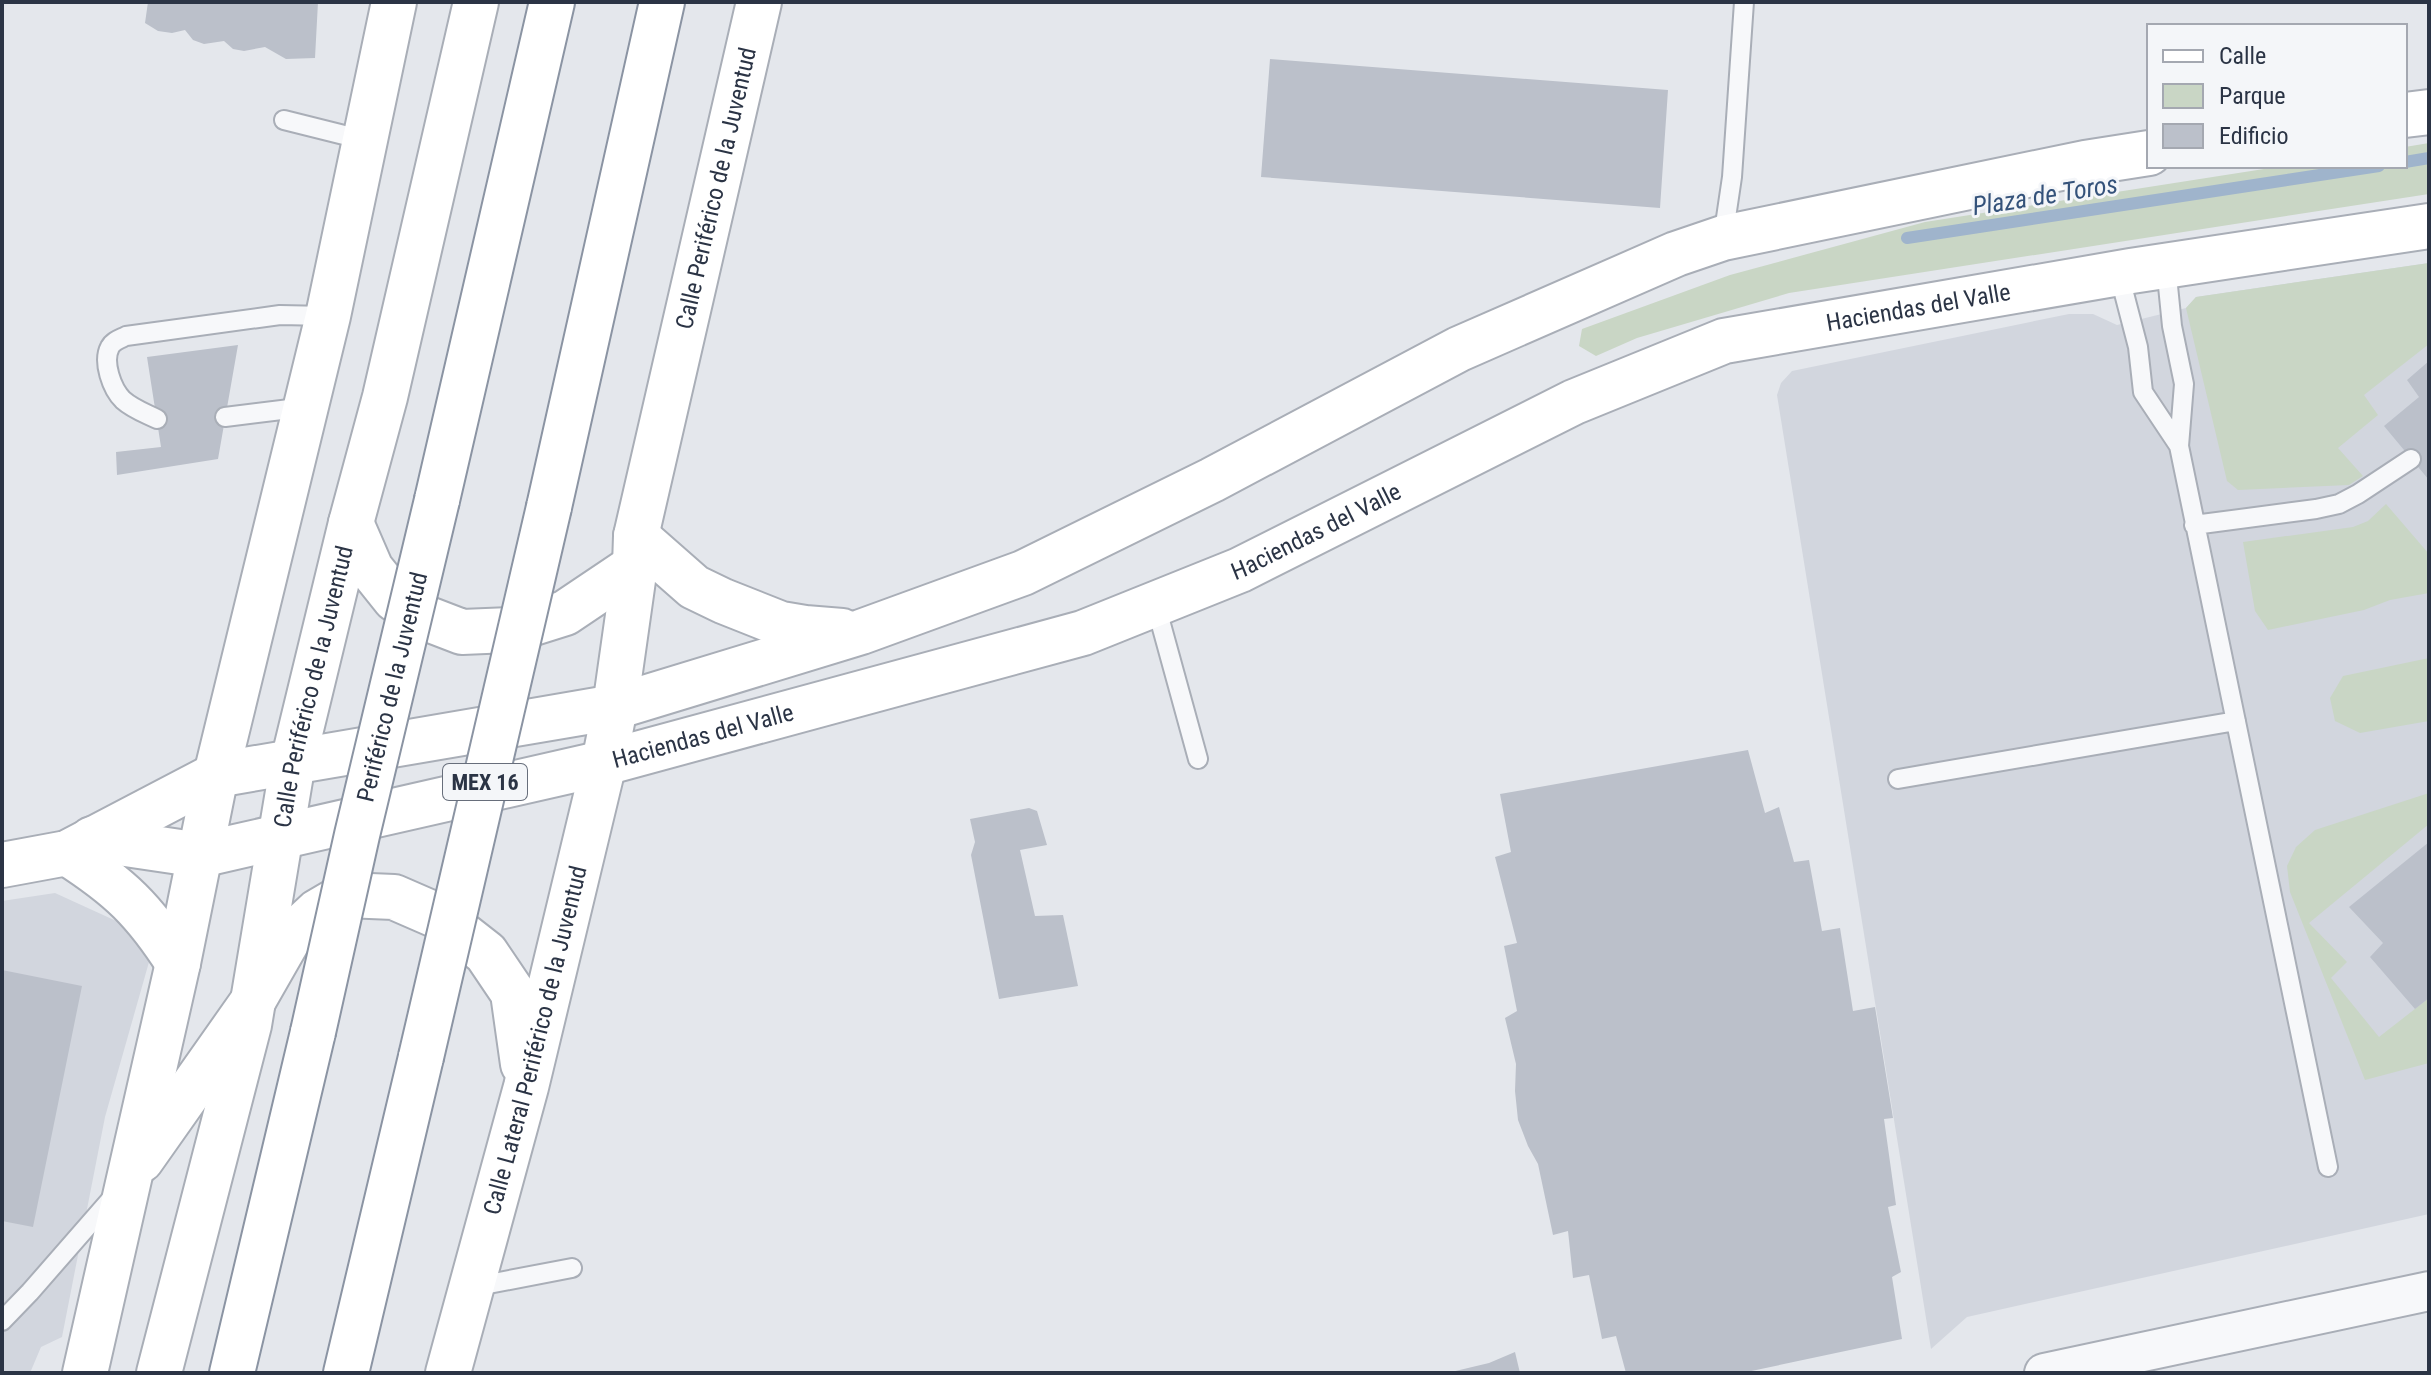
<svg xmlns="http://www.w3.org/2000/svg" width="2431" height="1375" font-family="'Roboto Condensed',sans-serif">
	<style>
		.built { fill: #d2d6de }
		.green { fill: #c9d6c5 }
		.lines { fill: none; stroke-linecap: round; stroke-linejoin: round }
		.stream { stroke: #9fb4cc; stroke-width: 12 }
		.building { fill: #bbc0ca }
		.lane-casing { stroke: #a9aeb7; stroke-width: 22 }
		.street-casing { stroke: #a9aeb7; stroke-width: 42 }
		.secondary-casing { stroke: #a9aeb7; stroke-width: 48 }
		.highway-casing { stroke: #8b94a3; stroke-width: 48 }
		.lane { stroke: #f7f8fa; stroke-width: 18 }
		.street { stroke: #f7f8fa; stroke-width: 38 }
		.secondary { stroke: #fff; stroke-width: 44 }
		.highway { stroke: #fff; stroke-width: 44 }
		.highway-bridge-casing { stroke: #8b94a3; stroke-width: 48; stroke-linecap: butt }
		.highway-bridge { stroke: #fff; stroke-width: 44 }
		.labels { text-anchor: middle; stroke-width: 6; stroke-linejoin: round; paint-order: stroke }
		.shield { fill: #f4f6f9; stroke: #676e7b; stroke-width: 2 }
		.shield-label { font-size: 22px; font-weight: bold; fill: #2b3445 }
		.street-label { font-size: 24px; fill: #2b3445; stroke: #f4f6f9 }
		.water-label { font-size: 26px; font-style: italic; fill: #34527a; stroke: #f4f6f9 }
	</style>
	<rect width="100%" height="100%" fill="#e4e7ec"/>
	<path class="built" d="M2429 263V1214L1967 1317 1931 1349 1777 395 1781 383 1792 371 2069 314H2093L2117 325 2186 308 2196 297Z
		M55 893 125 925 149 962 105 1117 62 1337 41 1347 30 1373H2V901Z"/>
	<path class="green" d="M2429 143V194L1789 293 1637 338 1596 356 1579 346 1582 329 1730 275 1925 222 2283 166H2405V147Z
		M2429 263V344L2364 395 2378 415 2338 448 2363 476 2349 485 2238 490 2227 481 2186 308 2196 297Z
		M2386 504 2429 554V593L2390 600 2364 610 2268 630 2255 611 2243 542 2353 527 2368 521Z
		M2429 658V721L2360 733 2335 721 2330 698 2343 676Z
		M2429 793V824L2309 923 2347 962 2331 978 2379 1037 2429 998V1063L2365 1080 2290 892 2287 866 2296 847 2315 830Z"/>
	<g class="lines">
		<path class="stream" d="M2405 162 2429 158
			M1907 238 2379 166"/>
	</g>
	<path class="building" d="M148 2H318L315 58 286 59 265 47 244 51 233 49 224 41 204 44 193 40 185 30 172 33 158 31 145 23Z
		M1270 59 1668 90 1660 208 1261 177Z
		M238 345 218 459 117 475 116 452 161 447 147 357Z
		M2429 361V480L2384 426 2419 397 2407 380Z
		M1748 750 1765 813 1779 807 1794 862 1809 860 1822 931 1840 928 1853 1011 1875 1007 1893 1118 1884 1119 1896 1205 1888 1207 1901 1272 1892 1277 1902 1339 1742 1373H1626L1616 1336 1602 1339 1589 1275 1573 1278 1568 1231 1553 1235 1538 1164 1528 1146 1518 1120 1515 1091 1516 1064 1505 1018 1517 1011 1504 946 1517 943 1495 857 1511 852 1500 794Z
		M1029 808 1037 811 1047 845 1020 850 1035 916 1063 915 1078 986 999 999 971 855 975 842 970 819Z
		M2429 842V998L2415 1009 2370 957 2383 943 2349 907Z
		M2 970 82 986 33 1227 2 1221Z
		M1515 1352 1520 1373H1447L1489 1363Z"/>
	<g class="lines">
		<defs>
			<path id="lane" d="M284 120 364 140
				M1723 238 1732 177 1744 2
				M2166 266 2172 326 2184 384 2179 446 2328 1167
				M2119 274 2138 347 2143 392 2179 446
				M225 417 306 407
				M157 419C145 413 133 409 123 400 112 389 102 362 110 347 113 341 120 339 126 336L280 315 328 316
				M2194 525 2316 509 2339 504 2358 494 2411 459
				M1156 606 1198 759
				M1898 779 2236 721
				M473 1287 572 1268
				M2 1321 30 1292 113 1197"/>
			<path id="street" d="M2044 1373 2429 1291"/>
			<g id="secondary">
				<path d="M2405 115 2429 112"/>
				<path d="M351 523 371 569 395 599 423 617 462 632 511 630 565 613 635 566"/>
				<path d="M636 536 694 587 723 601 781 624 805 628 842 631"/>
				<path id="s1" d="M92 839 200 855 604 763 1083 633 1240 570 1574 402 1724 341 2131 271 2429 226"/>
				<path d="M67 853C120 887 144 910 178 963"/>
				<path d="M2 865 67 853 216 775 615 707 861 632 1023 573 1212 480 1459 349 1676 254 1723 238 2085 163 2149 153"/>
				<path d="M141 1160 253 1001 289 938 317 912 346 895 394 897 440 917 486 953 513 993 523 1064"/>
				<path d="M85 1373 178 963 216 775 328 316 394 2"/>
				<path id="s2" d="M159 1373 249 1025 293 762 351 523 385 397 476 2"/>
				<path id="s3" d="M448 1373 526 1087 604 763 615 707 635 566 636 536 759 2"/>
			</g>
			<path id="highway" d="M437 500 552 2
				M549 507 662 2
				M232 1373 313 1032
				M346 1373 421 1057"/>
		</defs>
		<use href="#lane" class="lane-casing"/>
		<use href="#street" class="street-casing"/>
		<use href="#secondary" class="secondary-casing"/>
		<use href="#highway" class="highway-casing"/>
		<use href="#lane" class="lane"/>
		<use href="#street" class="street"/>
		<use href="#secondary" class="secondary"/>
		<use href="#highway" class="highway"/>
		<defs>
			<g id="highway-bridge">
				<path id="s4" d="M313 1032 357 835 437 500"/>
				<path d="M421 1057 549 507"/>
			</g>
		</defs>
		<use href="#highway-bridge" class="highway-bridge-casing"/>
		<use href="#highway-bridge" class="highway-bridge"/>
	</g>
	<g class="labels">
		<rect class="shield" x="443" y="764" width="84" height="36" rx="6"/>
		<g class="shield-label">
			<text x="485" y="790">MEX 16</text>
		</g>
		<g class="street-label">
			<text dy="8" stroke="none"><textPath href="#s3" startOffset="1216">Calle Periférico de la Juventud</textPath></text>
			<text dy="8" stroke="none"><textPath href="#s1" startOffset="1922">Haciendas del Valle</textPath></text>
			<text dy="8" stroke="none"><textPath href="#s1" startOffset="1274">Haciendas del Valle</textPath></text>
			<text dy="8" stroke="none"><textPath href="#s2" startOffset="704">Calle Periférico de la Juventud</textPath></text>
			<text dy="8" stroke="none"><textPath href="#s4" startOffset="354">Periférico de la Juventud</textPath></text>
			<text dy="8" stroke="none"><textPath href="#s1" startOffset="626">Haciendas del Valle</textPath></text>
			<text dy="8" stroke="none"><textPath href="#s3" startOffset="344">Calle Lateral Periférico de la Juventud</textPath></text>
		</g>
		<g class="water-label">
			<text transform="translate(2045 195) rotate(-9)" y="9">Plaza de Toros</text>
		</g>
	</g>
	<rect width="2431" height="1375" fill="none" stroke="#2b3445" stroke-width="8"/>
	<rect x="2147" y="24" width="260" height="144" fill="#f4f6f9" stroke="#a4a8b1" stroke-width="2"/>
	<rect x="2163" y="50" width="40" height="12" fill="#ffffff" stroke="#a4a8b1" stroke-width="2"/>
	<text x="2219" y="64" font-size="24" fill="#2b3445">Calle</text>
	<rect x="2163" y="84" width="40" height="24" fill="#c9d6c5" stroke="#a4a8b1" stroke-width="2"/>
	<text x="2219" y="104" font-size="24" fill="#2b3445">Parque</text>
	<rect x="2163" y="124" width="40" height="24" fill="#bbc0ca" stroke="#a4a8b1" stroke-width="2"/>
	<text x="2219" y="144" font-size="24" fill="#2b3445">Edificio</text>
</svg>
